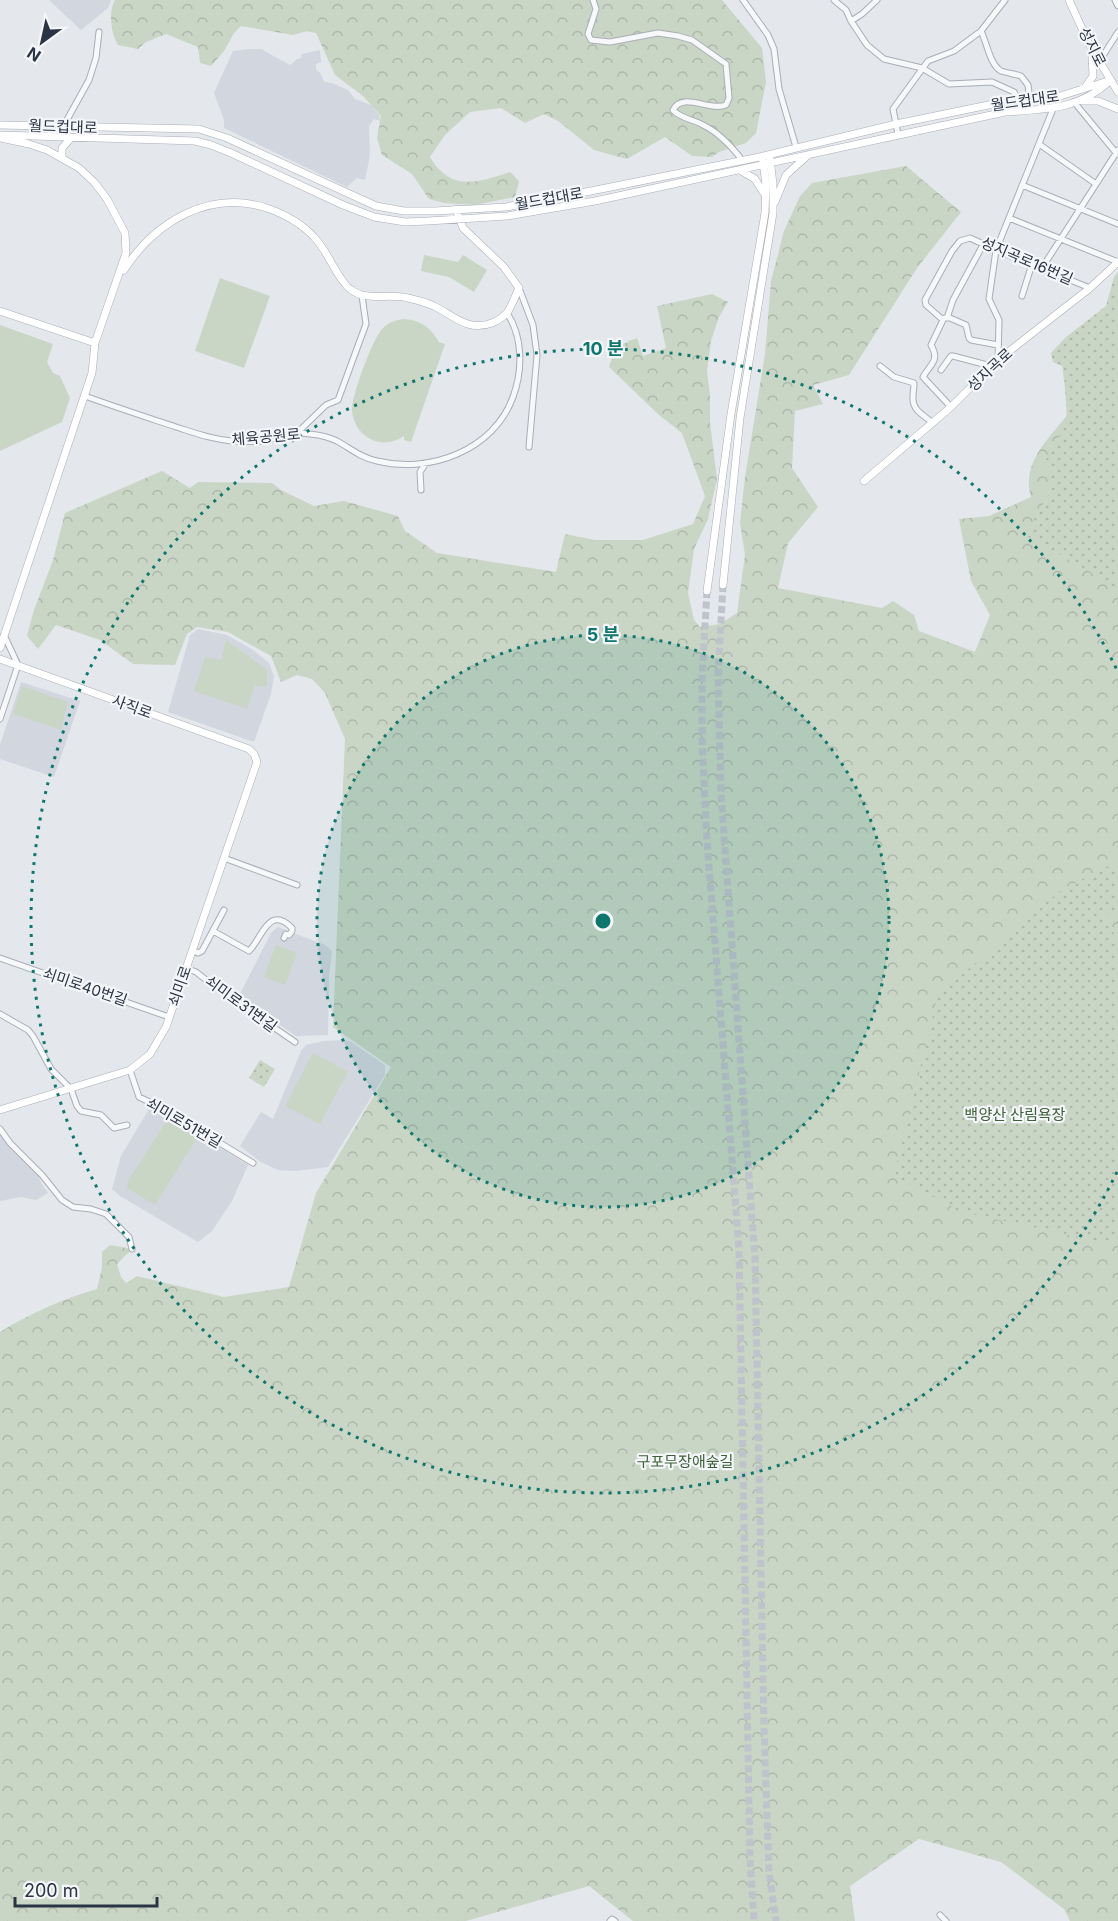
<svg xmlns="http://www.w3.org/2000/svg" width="1118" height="1921" font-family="Inter,'Noto Sans KR',sans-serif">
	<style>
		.built { fill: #d2d6de }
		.grass { fill: #c9d6c5 }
		.forest { fill: url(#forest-crowns) }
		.park { fill: url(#park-dots) }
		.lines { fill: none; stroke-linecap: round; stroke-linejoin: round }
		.secondary-tunnel { stroke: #bfc3cb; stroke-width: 7; stroke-dasharray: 7 3.5; stroke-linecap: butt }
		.street-casing { stroke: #a9aeb7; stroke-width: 7 }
		.secondary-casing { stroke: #a9aeb7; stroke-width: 8 }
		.street { stroke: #f7f8fa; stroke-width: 5 }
		.secondary { stroke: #fff; stroke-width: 7 }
		.ring { fill: none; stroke: #0f766e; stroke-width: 3; stroke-dasharray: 3 6 }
		.labels { text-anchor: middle; stroke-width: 4.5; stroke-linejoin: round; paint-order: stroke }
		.street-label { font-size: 15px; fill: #2b3445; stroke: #f4f6f9 }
		.park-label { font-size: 15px; fill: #3f6138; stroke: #f4f6f9 }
		.centre { fill: #0f766e; stroke: #f4f6f9; stroke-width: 3 }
		.ring-label { font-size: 18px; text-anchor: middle; font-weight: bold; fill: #0f766e; stroke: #f4f6f9; stroke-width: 4.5; stroke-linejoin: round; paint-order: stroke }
	</style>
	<defs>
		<pattern id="forest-crowns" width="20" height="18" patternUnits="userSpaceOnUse" patternTransform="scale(1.5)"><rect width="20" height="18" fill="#c9d6c5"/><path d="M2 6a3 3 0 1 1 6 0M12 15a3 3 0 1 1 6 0" fill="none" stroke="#adb8ab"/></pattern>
		<pattern id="park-dots" width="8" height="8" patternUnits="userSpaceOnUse" patternTransform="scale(1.5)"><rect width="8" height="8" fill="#c9d6c5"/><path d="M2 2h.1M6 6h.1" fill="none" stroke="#adb8ab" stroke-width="1.8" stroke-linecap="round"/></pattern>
	</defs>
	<rect width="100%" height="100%" fill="#e4e7ec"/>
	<path class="built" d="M49 0H111L108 8 81 30Z
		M249 49H261L290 65 297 59 301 58 302 54 320 50 321 62 316 64V69L321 74 324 82 332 83 348 90 355 99 371 105 379 115 380 121 374 119 369 126 370 155 365 180 357 178 347 187 224 128V120L214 93 233 51Z
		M198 629 227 635 253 650 269 663 274 676 271 694 254 742 168 712 190 635Z
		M21 682 80 701 54 777 0 759V745Z
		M278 927 325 945 332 951 329 976 328 1035 296 1036 239 996 271 933Z
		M344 1040 351 1042 385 1065V1075L328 1167 296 1171 278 1170 261 1162 240 1146 261 1112 273 1119 301 1051 306 1045 324 1041Z
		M149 1109 163 1112 248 1165 232 1201 212 1231 198 1242 120 1196 112 1189 121 1156Z
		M0 1134 12 1150 37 1171 41 1183 48 1193 36 1200 21 1197 0 1201Z"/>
	<path class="grass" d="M424 255 458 262 463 255 487 270 474 292 449 277 421 271Z
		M220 278 270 296 244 368 195 351Z
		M404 319C421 320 431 328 439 342L445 344 411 442 404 440V436C381 452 353 436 352 409 352 395 373 337 383 328 389 322 396 320 404 319Z
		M0 325 53 344 47 362 53 373 60 376 70 398 62 422 0 451Z
		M226 640 267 670V687L255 685 247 709 194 691 205 657 221 660Z
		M22 686 68 702 61 730 13 714Z
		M276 945 297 953 285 985 264 977Z
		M313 1053 348 1072 320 1124 285 1106Z
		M168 1119 197 1138 155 1205 127 1188 129 1179Z"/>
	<path class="forest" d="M115 0H722L762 48 766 82 756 133 746 143 719 152 712 157 692 156 665 137 627 159 594 150 558 121 544 114 525 123 501 108 470 112 445 135 430 157C451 192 477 183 510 172L519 181 515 197 474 205 444 203 429 199 412 174 382 155 377 138 381 116 363 96 335 75 316 33 307 31 293 35 241 26 234 33 224 51 211 66 200 63 198 47 166 34 146 42 138 49 118 45C111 33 108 12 115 0Z
		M906 166 961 212 917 268 849 375 813 385 823 404 795 411 792 468 818 507 788 543 778 588 882 608 893 601 914 615 919 631 975 652 990 615 971 581 959 519 989 516 1031 497C1021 462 1049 439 1068 414L1060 347 1118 546V1921H1070L1064 1909 1001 1862 919 1839 850 1886 855 1921H633L589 1886 466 1921H0V1332C31 1313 62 1299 97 1289L102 1268V1252L110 1245 132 1249 117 1264 121 1277 126 1283 137 1276 224 1297 289 1287 316 1193 391 1067 333 1027 345 739 325 693 312 679 297 675 281 682 271 656 228 632 197 627 187 634 175 665 133 664 100 640 56 625 38 649 27 636 34 610 53 560 65 513 162 471 190 488 198 482 272 483 281 490 314 506 344 501 398 516 405 531 437 553 556 572 565 534 595 540H643L693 524 705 496 682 433 659 415 609 367C615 350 619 344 637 338L643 356 666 348 657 306 712 294 728 302 719 317 711 341 707 371 710 395V423L717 479 708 519 694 549 688 593 694 620 700 627 720 624 737 613 745 555 740 523 745 477 765 354 771 281 784 231 800 196 812 183Z"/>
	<path class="park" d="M1118 272V591L1108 582 1025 535 1053 487 1046 460 1067 422 1064 367 1053 362 1051 353 1066 337 1106 306 1114 277Z
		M1118 861V910L1104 914 1118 942V1241L1107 1243 962 1212 894 1176 938 995 1061 890Z
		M260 1060 275 1069 264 1087 249 1078Z"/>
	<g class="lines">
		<path class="secondary-tunnel" d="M723 585 718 676 721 794 755 1259 764 1729 769 1871 776 1921
			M707 591 702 679V740L707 841 739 1249 750 1859 754 1921"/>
		<defs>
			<path id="street" d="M593 0 596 9 588 34 591 40 610 42 658 33 678 36 692 40 726 64 729 98 726 105C710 112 682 91 673 110 681 119 693 119 703 125 718 132 732 147 742 160
				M743 0 768 35 774 49 779 89 796 147
				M834 0 846 10 851 21 867 45 884 59 922 68 949 84 992 82 1014 92 1019 101
				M1115 0 1118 6
				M851 21 862 14 877 0
				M981 31C987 43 990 65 1001 71 1007 73 1015 74 1021 76L1028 85 1030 100
				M1099 62 1118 32
				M1074 102 1117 154
				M63 127 89 80 96 58 99 32
				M898 134 893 109 928 61 954 51 981 31 1005 0
				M1039 144 1096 184
				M1022 185 1118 224
				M1009 218 1118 262
				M1042 268 1118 150
				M519 288 533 325 537 355 529 447
				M1022 296 1032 264
				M944 318H950L966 325 969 338 971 340 998 345
				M947 318 953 300 984 243
				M998 360 999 320 989 299 996 250 1053 109
				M880 366 894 377 914 383C914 388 913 392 913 397 912 411 924 415 933 423
				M941 370 951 356H953L991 366
				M85 396C115 407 146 417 176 427 195 433 214 440 234 441 242 441 252 442 261 441 278 439 293 431 310 434 319 435 329 437 337 441 350 448 361 458 377 461 430 474 494 450 513 397 523 370 523 337 507 313
				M951 407 923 377C931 363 940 361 931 345L943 320 926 305 925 300 952 251 960 241 970 238 996 250 1090 288
				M297 433 326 405 338 400 366 324 362 296
				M421 490 420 472 426 463
				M0 719 18 665 4 635
				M224 858 297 885
				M213 931 249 951C262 939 268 904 292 928V931L289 935 286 934 284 938
				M192 950 198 953 202 951 224 910
				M0 958 169 1017
				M186 968 196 972 215 987 295 1042
				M0 1014 28 1030 33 1036 51 1069 71 1089 77 1106 81 1111 101 1115 114 1128 127 1125
				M130 1070 139 1097 162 1108 253 1163
				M0 1129 10 1143 42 1175 62 1200 73 1207 91 1209 106 1214 129 1237 132 1249
				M940 1915 946 1921
				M610 1921 612 1919 615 1921"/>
			<path id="secondary" d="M1069 0 1089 44 1118 92
				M1086 86 1093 76 1092 55
				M1082 101H1098L1118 109
				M0 125 199 129 227 138 376 206 404 211H435L506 207 591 191 755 158 896 124 1003 102 1054 98 1108 81
				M0 135 195 141 211 145 231 153 343 205 374 217 405 222 428 221 507 216 595 201 1005 112C1046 109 1078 110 1110 81
				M0 138 29 144 47 150 79 168 94 182 107 199 125 233 126 253 95 343 92 373 0 648
				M62 158V148L71 138
				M740 170 755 179 765 195
				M775 202 786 175 807 156
				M124 270C155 222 209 189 267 208 284 214 302 224 314 237 328 251 337 279 350 289 366 302 389 293 408 298 417 300 425 302 434 306 454 316 468 332 492 323 497 321 503 317 507 313 512 306 515 296 519 288L504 267 463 228 456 209
				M0 311 95 343
				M864 481 951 407 998 360 1090 288 1118 262
				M723 585 740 418 773 213V184L770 159
				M707 591 731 414 765 213 766 185 763 161
				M0 659 249 749 254 754 257 762 166 1027 150 1054 130 1070 0 1110"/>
		</defs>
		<use href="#street" class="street-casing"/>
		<use href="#secondary" class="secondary-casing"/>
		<use href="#street" class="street"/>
		<use href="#secondary" class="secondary"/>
	</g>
	<circle cx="603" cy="921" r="286" fill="#0f766e" fill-opacity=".12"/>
	<g class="ring">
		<circle cx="603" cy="921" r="286"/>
		<path d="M1117 1172A572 572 0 1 1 1117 670"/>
	</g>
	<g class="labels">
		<g class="street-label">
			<text transform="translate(1092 47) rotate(63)" y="5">성지로</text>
			<text transform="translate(1025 101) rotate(-8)" y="5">월드컵대로</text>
			<text transform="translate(63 127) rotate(2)" y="5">월드컵대로</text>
			<text transform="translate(549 199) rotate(-10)" y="5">월드컵대로</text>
			<text transform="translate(1027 261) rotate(23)" y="5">성지곡로16번길</text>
			<text transform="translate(990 370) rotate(-43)" y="5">성지곡로</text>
			<text transform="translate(266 437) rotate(-5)" y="5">체육공원로</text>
			<text transform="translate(132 707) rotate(20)" y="5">사직로</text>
			<text transform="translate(180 986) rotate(-71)" y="5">쇠미로</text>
			<text transform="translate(85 987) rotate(19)" y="5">쇠미로40번길</text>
			<text transform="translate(241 1004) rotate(36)" y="5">쇠미로31번길</text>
			<text transform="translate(184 1123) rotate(30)" y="5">쇠미로51번길</text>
		</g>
		<g class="park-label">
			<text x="1015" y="1120">백양산 산림욕장</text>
			<text x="685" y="1467">구포무장애숲길</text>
		</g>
	</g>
	<circle cx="603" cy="921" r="9" class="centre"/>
	<g class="ring-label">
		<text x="603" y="355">10 분</text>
		<text x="603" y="641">5 분</text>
	</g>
	<g transform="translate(42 42) rotate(213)" stroke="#f4f6f9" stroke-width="4.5" paint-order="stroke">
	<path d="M0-4.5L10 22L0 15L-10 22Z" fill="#2b3445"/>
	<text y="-9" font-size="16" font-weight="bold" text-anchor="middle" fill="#2b3445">N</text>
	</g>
	<path d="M15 1897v9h142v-9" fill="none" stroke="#2b3445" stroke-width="3"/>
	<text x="24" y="1897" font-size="18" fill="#2b3445" stroke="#f4f6f9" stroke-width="4.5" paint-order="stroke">200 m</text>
</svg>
